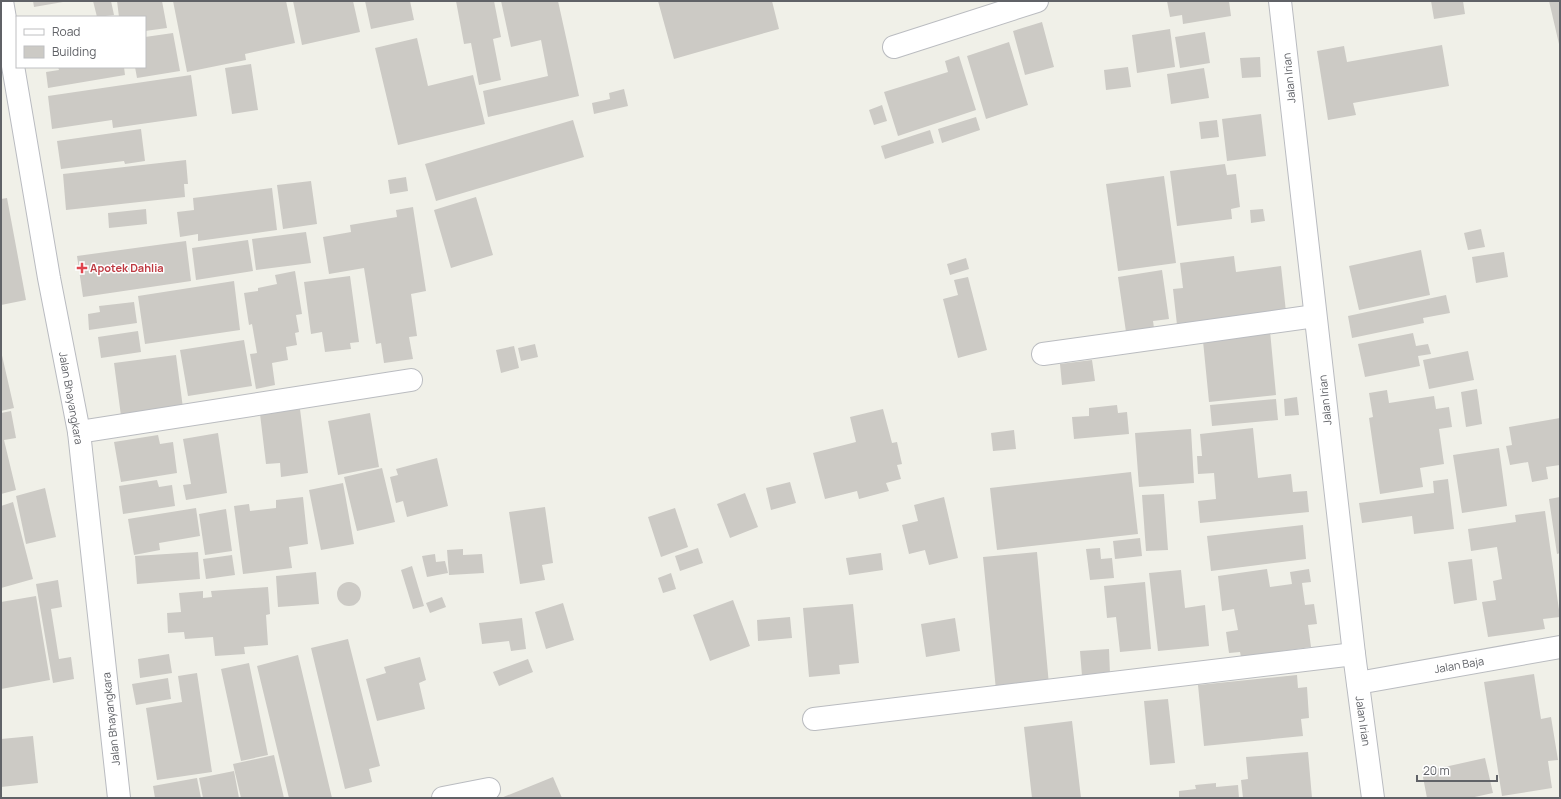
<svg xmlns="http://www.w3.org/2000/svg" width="1561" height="799" font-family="Manrope,sans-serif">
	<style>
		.building { fill: #cccac5 }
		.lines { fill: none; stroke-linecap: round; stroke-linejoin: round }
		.street-casing { stroke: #babcc0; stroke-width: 24 }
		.secondary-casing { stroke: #b9bbc0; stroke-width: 24 }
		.street { stroke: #fff; stroke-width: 22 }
		.secondary { stroke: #fff; stroke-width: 22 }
		.health-dot { fill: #e0444e; stroke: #fff; stroke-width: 1.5 }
		.labels { text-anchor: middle; stroke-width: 3; stroke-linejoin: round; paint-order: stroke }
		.street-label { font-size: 11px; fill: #606267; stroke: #fff }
		.health-label { font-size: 11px; font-weight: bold; fill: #be3a42; stroke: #fff; text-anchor: start }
	</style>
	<rect width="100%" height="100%" fill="#f0f0e8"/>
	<path class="building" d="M33 1H63V2L34 7Z
		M93 1H111L114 15 97 17Z
		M117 1H162L167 28 145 31V17H119Z
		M173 1H286L295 43 245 54 246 60 187 72Z
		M293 1H353L360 32 302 45Z
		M365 1H410L414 20 371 29Z
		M456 1H494L501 37 493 39 501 80 479 85 471 43 464 44Z
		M501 1H558L579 96 488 117 483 91 548 76 541 40 511 47Z
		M658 1H772L779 29 674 59Z
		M1167 1H1229L1231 16 1183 24 1182 15 1170 17Z
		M1431 1H1463L1465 14 1434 19Z
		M1549 1H1560V44H1559Z
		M1042 22 1054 67 1025 75 1013 31Z
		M1170 29 1175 67 1137 73 1132 35Z
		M1205 32 1210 63 1180 68 1175 37Z
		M173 33 180 71 137 78 135 67H145V37Z
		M417 38 428 86 473 75 485 124 398 145 375 48Z
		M1009 42 1028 105 986 119 967 56Z
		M1442 45 1449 86 1353 103 1356 115 1328 120 1317 51 1344 46 1347 62Z
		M959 56 976 110 898 136 884 92 948 72 945 61Z
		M1260 57 1261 77 1242 78 1240 58Z
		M251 64 258 110 232 114 225 68Z
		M58 67H124L125 75 48 88 46 72 59 70Z
		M1128 67 1131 87 1106 90 1104 70Z
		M1204 68 1209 98 1171 104 1167 74Z
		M191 75 197 116 113 128 112 120 52 129 48 96Z
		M624 89 628 106 594 114 592 103 610 99 609 93Z
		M882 105 887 121 874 125 869 110Z
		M1261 114 1266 156 1227 161 1222 119Z
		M976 117 980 130 942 143 938 129Z
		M573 120 584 157 436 201 425 164Z
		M1217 120 1219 137 1201 139 1199 122Z
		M141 129 145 161 125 164 124 161 61 169 57 141Z
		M930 130 934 143 885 159 881 146Z
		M186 160 188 184H184L185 197 66 210 63 174Z
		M1225 164 1227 175 1236 174 1240 207 1231 209 1232 219 1177 226 1170 171Z
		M1164 176 1176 263 1118 271 1106 184Z
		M406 177 408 191 390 194 388 180Z
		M311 181 317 224 283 229 277 185Z
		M272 188 277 230 198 241V234L180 237 177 212 194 210 193 198Z
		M476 197 493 255 451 268 434 210Z
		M7 198 26 300 1 305V199Z
		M413 207 426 291 411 294 417 336 409 337 413 359 384 363 381 343 376 344 364 268 329 274 323 237 351 232 350 225 397 217 396 210Z
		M146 209 147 224 109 228 108 213Z
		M1263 209 1265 221 1251 223 1250 210Z
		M1481 229 1485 247 1468 250 1464 233Z
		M306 232 311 263 256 270 252 239Z
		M248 240 253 271 196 280 192 248Z
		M186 241 191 281 83 297 77 256Z
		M1421 250 1430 295 1359 310 1349 266Z
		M1504 252 1508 277 1476 283 1472 257Z
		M1234 256 1236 272 1281 266 1286 312 1177 325 1173 289 1183 288 1180 263Z
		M966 258 969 269 950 275 947 264Z
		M1162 270 1169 319 1153 321 1154 328 1126 332 1118 277Z
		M295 271 302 314 296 315 299 332 295 333 297 345 286 347 288 360 272 363 275 385 256 389 250 354 257 353 252 324 249 325 244 293 258 291V288L277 284 275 275Z
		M350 276 359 342 350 343 351 349 325 352 322 332 311 334 304 282Z
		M968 277 987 350 958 358 943 299 958 295 954 280Z
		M234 281 240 330 145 344 138 296Z
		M1446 295 1450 313 1423 318 1424 323 1352 338 1348 316Z
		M134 302 137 323 89 330 88 314 100 312 99 306Z
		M138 331 141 352 101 358 98 337Z
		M1270 331 1276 395 1209 402 1203 341Z
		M1413 333 1416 346 1428 344 1431 354 1418 356 1420 366 1365 377 1358 344Z
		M244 340 252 386 188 396 180 350Z
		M535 344 538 357 521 361 518 348Z
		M514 346 519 368 501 373 496 350Z
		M1 351 14 408 1 411Z
		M1468 351 1474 380 1429 389 1423 360Z
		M176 355 183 408 121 416 114 363Z
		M1092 360 1095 381 1062 385 1060 364Z
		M1477 389 1482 424 1466 427 1461 392Z
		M1387 390 1389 403 1434 396 1436 409 1449 407 1452 427 1439 429 1444 464 1420 468 1423 487 1380 494 1369 418 1373 417 1369 393Z
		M1297 397 1299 415 1285 416 1284 399Z
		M1276 399 1278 420 1212 426 1210 405Z
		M1117 405 1118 413 1127 412 1129 434 1074 439 1072 417 1089 416V408Z
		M300 409 308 473 281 477 280 463 266 464 260 414Z
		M883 409 892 443 897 442 902 464 897 465 901 479 886 483 889 491 859 499 857 491 825 499 813 453 856 442 850 417Z
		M11 411 16 438 4 440 16 490 1 494V413Z
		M370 413 379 467 338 475 328 421Z
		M1560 418V465L1546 467 1548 479 1532 482 1528 462 1510 465 1506 446 1512 445 1509 427Z
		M1253 428 1258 478 1291 474 1293 492 1307 491 1309 512 1200 523 1198 501 1216 499 1214 473 1198 474 1197 456H1202L1200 434Z
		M1191 429 1194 483 1139 487 1135 433Z
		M1014 430 1016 449 993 451 991 433Z
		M218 433 227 493 186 500 183 485 191 484 183 439Z
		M158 435 160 444 173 442 177 473 121 482 114 442Z
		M1499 448 1507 506 1462 513 1453 455Z
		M437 458 448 506 407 517 403 501 396 503 390 477 398 475 396 469Z
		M382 468 395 522 357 531 344 477Z
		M1131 472 1138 534 997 550 990 488Z
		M1448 479 1454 529 1414 534 1412 516 1362 523 1359 503 1434 493 1433 481Z
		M157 480 159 487 172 485 175 506 123 514 119 486Z
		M790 482 796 503 771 510 766 488Z
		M343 483 354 544 321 550 309 490Z
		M45 488 56 537 26 544 16 496Z
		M745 493 758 527 730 538 717 504Z
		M1164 494 1168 550 1146 551 1142 495Z
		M303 497 308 544 289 547 292 568 243 574 234 506 249 504 250 511 276 508V500Z
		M944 497 958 558 929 565 925 550 909 554 902 525 918 521 914 505Z
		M1560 497V553L1557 554 1549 499Z
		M13 502 33 579 1 588V506Z
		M545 507 553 563 542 565 545 580 520 584 509 512Z
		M196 508 200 536 159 543 160 550 134 555 128 519Z
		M675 508 688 547 661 557 648 517Z
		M226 509 232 551 205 555 199 514Z
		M1545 511 1560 617 1543 619 1545 629 1488 637 1482 602 1496 600 1493 581 1502 579 1497 547 1471 551 1468 529 1516 522 1515 515Z
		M1303 525 1306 559 1211 571 1207 536Z
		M1140 538 1142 556 1115 559 1113 541Z
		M698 548 703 563 680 571 675 556Z
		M1100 548 1101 559 1112 558 1114 578 1090 580 1086 549Z
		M463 549V555L482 554 484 573 449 575 447 550Z
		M198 552 200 579 137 584 135 556Z
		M1037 552 1049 685 996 690 983 557Z
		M881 553 883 570 849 575 846 558Z
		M435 554 436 562 445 561 448 573 427 577 422 556Z
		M232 555 235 575 206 579 203 559Z
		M1472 559 1477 600 1454 604 1448 562Z
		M412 566 424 606 413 609 401 570Z
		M1267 569 1270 587 1292 584 1290 572 1309 569 1311 582 1302 583 1305 605 1314 604 1317 624 1308 625 1311 647 1241 657 1240 652 1229 653 1226 632 1238 630 1234 609 1222 611 1218 576Z
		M1181 570 1185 608 1205 605 1209 646 1158 651 1149 573Z
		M316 572 319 604 278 607 276 576Z
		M671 573 676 589 663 593 658 578Z
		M58 580 62 607 51 609 59 659 71 657 74 679 53 683 36 584Z
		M1145 582 1151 649 1120 652 1116 617 1107 618 1104 586Z
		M337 594a12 12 0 1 1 24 0a12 12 0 1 1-24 0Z
		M268 587 270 614 266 615 268 645 244 647 245 654 215 656 213 637 185 639 184 632 168 633 167 613 181 612 179 593 203 591V598L212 597 211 591Z
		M36 596 50 680 1 689V602Z
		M442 597 446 607 430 613 426 603Z
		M733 600 750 646 710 661 693 615Z
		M563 603 574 640 546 649 535 612Z
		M853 604 859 663 839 665 840 674 809 677 803 608Z
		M790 617 792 638 758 641 757 620Z
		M522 618 526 649 511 651 509 641 482 644 479 623Z
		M955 618 960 651 926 657 921 624Z
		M348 639 380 766 369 769 372 782 345 789 311 648Z
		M1109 649 1110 674 1082 676 1080 651Z
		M169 654 172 673 140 678 138 659Z
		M298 655 332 798H289L257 666Z
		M420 657 426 680 419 683 425 709 377 721 366 679 386 673 384 667Z
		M528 659 533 672 499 686 493 672Z
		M249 663 268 755 241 761 221 669Z
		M197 673 212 772 157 780 146 708 182 702 178 676Z
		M1534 674 1541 719 1551 717 1558 760 1548 761 1552 788 1502 796 1484 682Z
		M1297 675 1298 688 1307 687 1309 718 1301 719 1303 736 1204 746 1198 685Z
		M168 678 171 699 136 705 132 684Z
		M1168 699 1175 763 1150 765 1144 701Z
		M1072 721 1081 798H1032L1024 727Z
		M33 736 38 783 1 787V739Z
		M1308 752 1312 798H1243L1241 780 1248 779 1246 757Z
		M274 755 284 798H241L233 764Z
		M1485 758 1493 793 1470 798H1427L1422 772Z
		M234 771 239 798H203L199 778Z
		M553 777 562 798H501Z
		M197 778 201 798H155L153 786Z
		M1216 783V787L1238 785 1239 798H1179V791L1196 789 1195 785Z"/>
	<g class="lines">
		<defs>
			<path id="street" d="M894 47 1037 1
				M1043 354 1315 316
				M79 432 411 380
				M1358 683 1560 647
				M814 719 1354 654
				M443 798 489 789"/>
			<path id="secondary" d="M2 1 49 278 79 432 119 798
				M1280 1 1354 654 1373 798"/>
		</defs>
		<use href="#street" class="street-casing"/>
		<use href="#secondary" class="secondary-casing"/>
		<use href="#street" class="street"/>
		<use href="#secondary" class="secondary"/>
	</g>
	<path class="health-dot" d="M80 262h4v4h4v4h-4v4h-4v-4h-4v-4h4z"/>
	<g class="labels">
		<g class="street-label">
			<text transform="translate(1289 78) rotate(-96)" y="4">Jalan Irian</text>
			<text transform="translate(71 398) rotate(80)" y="4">Jalan Bhayangkara</text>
			<text transform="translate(1325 400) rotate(-96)" y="4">Jalan Irian</text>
			<text transform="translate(1459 665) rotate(-10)" y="4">Jalan Baja</text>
			<text transform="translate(111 719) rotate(-96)" y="4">Jalan Bhayangkara</text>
			<text transform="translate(1363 721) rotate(82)" y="4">Jalan Irian</text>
		</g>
		<g class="health-label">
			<text x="90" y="272">Apotek Dahlia</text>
		</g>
	</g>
	<rect width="1561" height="799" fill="none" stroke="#606267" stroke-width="4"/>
	<rect x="16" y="16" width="130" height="52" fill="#ffffff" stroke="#bfc0c2"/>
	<rect x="24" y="29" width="20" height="6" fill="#ffffff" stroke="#bfc0c2"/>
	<text x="52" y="36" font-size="12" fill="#606267">Road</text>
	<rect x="24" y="46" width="20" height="12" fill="#cccac5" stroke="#bfc0c2"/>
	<text x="52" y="56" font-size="12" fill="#606267">Building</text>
	<path d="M1417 775v6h80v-6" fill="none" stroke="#606267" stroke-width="2"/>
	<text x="1423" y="775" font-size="12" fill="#606267" stroke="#ffffff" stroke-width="3" paint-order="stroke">20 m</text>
</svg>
